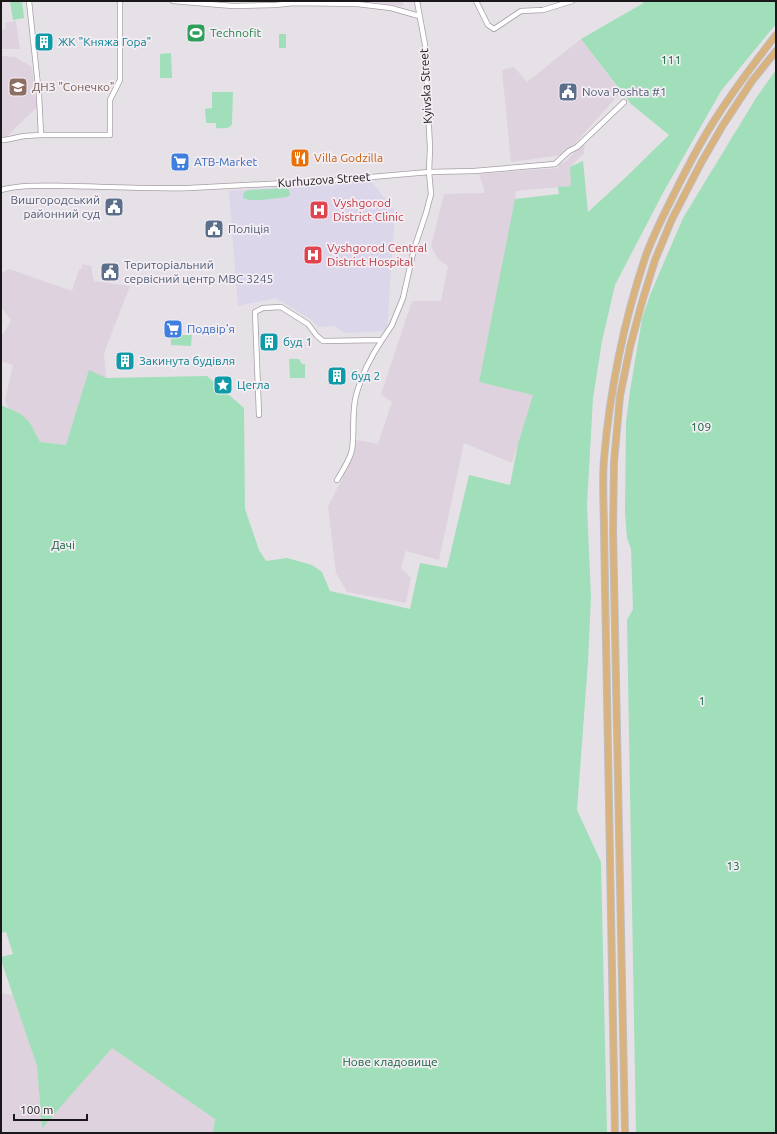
<svg xmlns="http://www.w3.org/2000/svg" width="777" height="1134" font-family="Ubuntu,sans-serif">
	<style>
		.built { fill: #ddd2de }
		.medical { fill: #dcd6eb }
		.green { fill: #a0dfb9 }
		.lines { fill: none; stroke-linecap: round; stroke-linejoin: round }
		.minor-casing { stroke: #a5a0a5; stroke-width: 6 }
		.major-casing { stroke: #bfbebf; stroke-width: 8 }
		.minor { stroke: #fff; stroke-width: 4.5 }
		.major { stroke: #dab27c; stroke-width: 6 }
		.labels { text-anchor: middle; stroke-width: 3.5; stroke-linejoin: round; paint-order: stroke }
		.leisure-label { font-size: 12px; fill: #27864d; stroke: #f4eef4; text-anchor: start }
		.culture-label { font-size: 12px; fill: #0d838f; stroke: #f4eef4; text-anchor: start }
		.park-label { font-size: 12px; fill: #15643f; stroke: #f4eef4 }
		.street-label { font-size: 12px; fill: #1a181a; stroke: #f4eef4 }
		.education-label { font-size: 12px; fill: #785e54; stroke: #f4eef4; text-anchor: start }
		.service-label { font-size: 12px; fill: #4e5e75; stroke: #f4eef4; text-anchor: start }
		.food-label { font-size: 12px; fill: #c56008; stroke: #f4eef4; text-anchor: start }
		.shop-label { font-size: 12px; fill: #366cbe; stroke: #f4eef4; text-anchor: start }
		.health-label { font-size: 12px; fill: #be3a42; stroke: #f4eef4; text-anchor: start }
	</style>
	<rect width="100%" height="100%" fill="#e6e1e7"/>
	<path class="built" d="M367 1H403V6Z
		M16 21 20 49H1V30L6 29 5 23Z
		M581 39 621 92 571 148 562 155 511 162 502 70 514 67 527 82Z
		M1 56 15 57 32 67 37 107 5 138 1 136Z
		M585 141 584 153 570 167 571 186 516 191 515 204 479 382 534 395 512 463 464 443 439 560 406 551 401 568 411 578 406 603 347 592 336 573 328 507 354 455 357 440 378 444 392 402 381 394 412 301H441L448 266 438 259 431 246 444 194 485 193 479 174 559 168V164L565 162Z
		M82 264 91 266 94 281 130 286 104 353 106 378 66 445 40 442 30 423 20 414 8 408 5 400 13 365 1 361V335L4 333 11 320 1 307V274L9 269 72 291 79 269H82Z
		M1 993 13 995 37 1066 42 1127 112 1047 215 1119 213 1133H1Z"/>
	<path class="medical" d="M371 181 395 211 387 331 346 333 333 326 318 327 313 321 276 298 238 306 229 191Z"/>
	<path class="green" d="M22 1 24 18 13 20 10 2Z
		M645 1H776V24L721 91 664 191 615 285 602 341 593 398 587 505 591 597 588 662 577 810 601 862 607 1133H213L215 1119 112 1048 42 1128 37 1066 1 960V957L13 954 6 932 1 933V405L21 414 30 423 40 442 66 445 89 370 106 378 207 376 244 408 245 509 259 550 266 561 287 558 312 565 322 572 330 591 410 609 420 563 447 568 469 475 510 485 518 444 533 395 479 382 515 199 559 194 558 187 571 186 570 167 583 161 588 212 624 179 669 135 631 104 581 39 640 5Z
		M279 34H286V48H279Z
		M171 53 172 78H160V54Z
		M776 70V1133H636L627 620 633 609 631 549 627 538 625 513 626 422 630 391 642 319 650 295 683 218 756 98Z
		M212 92H233L232 124C229 130 221 128 216 128V123H206L205 109 212 108Z
		M286 188 289 190 290 195 287 197C275 198 253 203 243 198L244 192 248 190Z
		M171 335H192L191 346 171 345Z
		M289 359H299L302 364H305V378H290Z"/>
	<g class="lines">
		<defs>
			<path id="minor" d="M29 1 39 95 41 135
				M173 1 233 6 275 5 294 3 295 1
				M476 1 488 25 494 29 521 11 543 10 572 1
				M294 3 357 4 391 8 419 16
				M1 140H5L24 136 41 135H110V100L120 80V1
				M1 190C23 184 48 186 72 186 111 187 150 189 189 188L325 181 429 172 474 171 555 164 569 151 577 147 624 102
				M259 415 255 312 263 308 281 307 308 324 317 336 323 341 382 340 392 325 403 298 414 249 426 213 431 194 429 172 430 148 427 88V56L417 1
				M337 480C342 472 350 459 352 450 355 432 351 409 357 392 362 374 372 355 382 340"/>
			<path id="major" d="M615 1133 604 531C604 507 602 483 604 459 610 389 623 324 645 258 653 235 665 212 676 190 688 166 700 143 714 121 733 91 754 63 776 35
				M625 1133 613 530 614 462 620 396 630 347 642 302 655 260 672 219 701 163 723 125 752 81 776 51"/>
		</defs>
		<use href="#minor" class="minor-casing"/>
		<use href="#major" class="major-casing"/>
		<use href="#minor" class="minor"/>
		<use href="#major" class="major"/>
	</g>
	<defs>
		<symbol id="stadium-square" viewBox="-11 -11 22 22"><rect x="-9" y="-9" width="18" height="18" rx="4" fill="#2e9e5b" stroke="#f4eef4"/><path d="M0-5a6.5 5 0 1 0 0 10a6.5 5 0 1 0 0-10ZM-3.5-1.8h7v3.6h-7Z" fill="#fff"/></symbol>
		<symbol id="building-square" viewBox="-11 -11 22 22"><rect x="-9" y="-9" width="18" height="18" rx="4" fill="#0f9aa8" stroke="#f4eef4"/><path d="M-4-6H4V6H1V3H-1V6H-4ZM-2.5-4.3h1.7v1.8h-1.7ZM.8-4.3h1.7v1.8H.8ZM-2.5-1h1.7V.8h-1.7ZM.8-1h1.7V.8H.8Z" fill="#fff"/></symbol>
		<symbol id="school-square" viewBox="-11 -11 22 22"><rect x="-9" y="-9" width="18" height="18" rx="4" fill="#8d6e63" stroke="#f4eef4"/><path d="M0-5L7-2L0 1L-7-2ZM-4 1L0 2.5L4 1V4Q0 6-4 4Z" fill="#fff"/></symbol>
		<symbol id="civic-square" viewBox="-11 -11 22 22"><rect x="-9" y="-9" width="18" height="18" rx="4" fill="#5c6f8a" stroke="#f4eef4"/><path d="M-.6-6.5H3V-4.5H.6V-3L4-1V1h2V6H-6V1h2V-1L-.6-3ZM-1.2 2.5V6h2.4V2.5Z" fill="#fff"/></symbol>
		<symbol id="restaurant-square" viewBox="-11 -11 22 22"><rect x="-9" y="-9" width="18" height="18" rx="4" fill="#e8710a" stroke="#f4eef4"/><path d="M-5-6h1v4h1v-4h1v4h1v-4h1v5L-1.5 .5V6h-2V.5L-5-1ZM5-6V6H3V1.5H1.5Q1.5-4 5-6Z" fill="#fff"/></symbol>
		<symbol id="supermarket-square" viewBox="-11 -11 22 22"><rect x="-9" y="-9" width="18" height="18" rx="4" fill="#3f7fe0" stroke="#f4eef4"/><path d="M-6-5.5h2.5l.6 2H6L4.5 2H-2.5L-4.4-4H-6ZM-1.5 3.2a1.3 1.3 0 1 0 .1 0ZM3 3.2a1.3 1.3 0 1 0 .1 0Z" fill="#fff"/></symbol>
		<symbol id="hospital-square" viewBox="-11 -11 22 22"><rect x="-9" y="-9" width="18" height="18" rx="4" fill="#e0444e" stroke="#f4eef4"/><path d="M-5-5h3v3.5h4V-5h3V5h-3V1.5h-4V5h-3Z" fill="#fff"/></symbol>
		<symbol id="sight-square" viewBox="-11 -11 22 22"><rect x="-9" y="-9" width="18" height="18" rx="4" fill="#0f9aa8" stroke="#f4eef4"/><path d="M0-6L1.8-2.2L6-1.7L2.9 1.2L3.7 5.4L0 3.3L-3.7 5.4L-2.9 1.2L-6-1.7L-1.8-2.2Z" fill="#fff"/></symbol>
	</defs>
	<g fill-rule="evenodd">
		<use href="#stadium-square" x="185" y="22" width="22" height="22"/>
		<use href="#building-square" x="33" y="31" width="22" height="22"/>
		<use href="#school-square" x="7" y="76" width="22" height="22"/>
		<use href="#civic-square" x="557" y="81" width="22" height="22"/>
		<use href="#restaurant-square" x="289" y="147" width="22" height="22"/>
		<use href="#supermarket-square" x="169" y="151" width="22" height="22"/>
		<use href="#civic-square" x="103" y="196" width="22" height="22"/>
		<use href="#hospital-square" x="308" y="199" width="22" height="22"/>
		<use href="#civic-square" x="203" y="218" width="22" height="22"/>
		<use href="#hospital-square" x="302" y="244" width="22" height="22"/>
		<use href="#civic-square" x="99" y="261" width="22" height="22"/>
		<use href="#supermarket-square" x="162" y="318" width="22" height="22"/>
		<use href="#building-square" x="258" y="331" width="22" height="22"/>
		<use href="#building-square" x="114" y="350" width="22" height="22"/>
		<use href="#building-square" x="326" y="365" width="22" height="22"/>
		<use href="#sight-square" x="212" y="374" width="22" height="22"/>
	</g>
	<g class="labels">
		<g class="leisure-label">
			<text x="210" y="37">Technofit</text>
		</g>
		<g class="culture-label">
			<text x="58" y="46">ЖК "Княжа Гора"</text>
			<text x="283" y="346">буд 1</text>
			<text x="139" y="365">Закинута будівля</text>
			<text x="351" y="380">буд 2</text>
			<text x="237" y="389">Цегла</text>
		</g>
		<g class="park-label">
			<text x="671" y="64">111</text>
			<text x="701" y="431">109</text>
			<text x="63" y="549">Дачі</text>
			<text x="702" y="705">1</text>
			<text x="733" y="870">13</text>
			<text x="390" y="1066">Нове кладовище</text>
		</g>
		<g class="street-label">
			<text transform="translate(426 86) rotate(-93)" y="4">Kyivska Street</text>
			<text transform="translate(324 180) rotate(-4)" y="4">Kurhuzova Street</text>
		</g>
		<g class="education-label">
			<text x="32" y="91">ДНЗ "Сонечко"</text>
		</g>
		<g class="service-label">
			<text x="582" y="96">Nova Poshta #1</text>
			<text x="100" y="204" text-anchor="end">Вишгородський<tspan x="100" dy="14">районний суд</tspan></text>
			<text x="228" y="233">Поліція</text>
			<text x="124" y="269">Територіальний<tspan x="124" dy="14">сервісний центр МВС 3245</tspan></text>
		</g>
		<g class="food-label">
			<text x="314" y="162">Villa Godzilla</text>
		</g>
		<g class="shop-label">
			<text x="194" y="166">ATB-Market</text>
			<text x="187" y="333">Подвір'я</text>
		</g>
		<g class="health-label">
			<text x="333" y="207">Vyshgorod<tspan x="333" dy="14">District Clinic</tspan></text>
			<text x="327" y="252">Vyshgorod Central<tspan x="327" dy="14">District Hospital</tspan></text>
		</g>
	</g>
	<rect width="777" height="1134" fill="none" stroke="#1a181a" stroke-width="4"/>
	<path d="M14 1114v6h73v-6" fill="none" stroke="#1a181a" stroke-width="2"/>
	<text x="20" y="1114" font-size="12" fill="#1a181a" stroke="#f4eef4" stroke-width="3" paint-order="stroke">100 m</text>
</svg>
